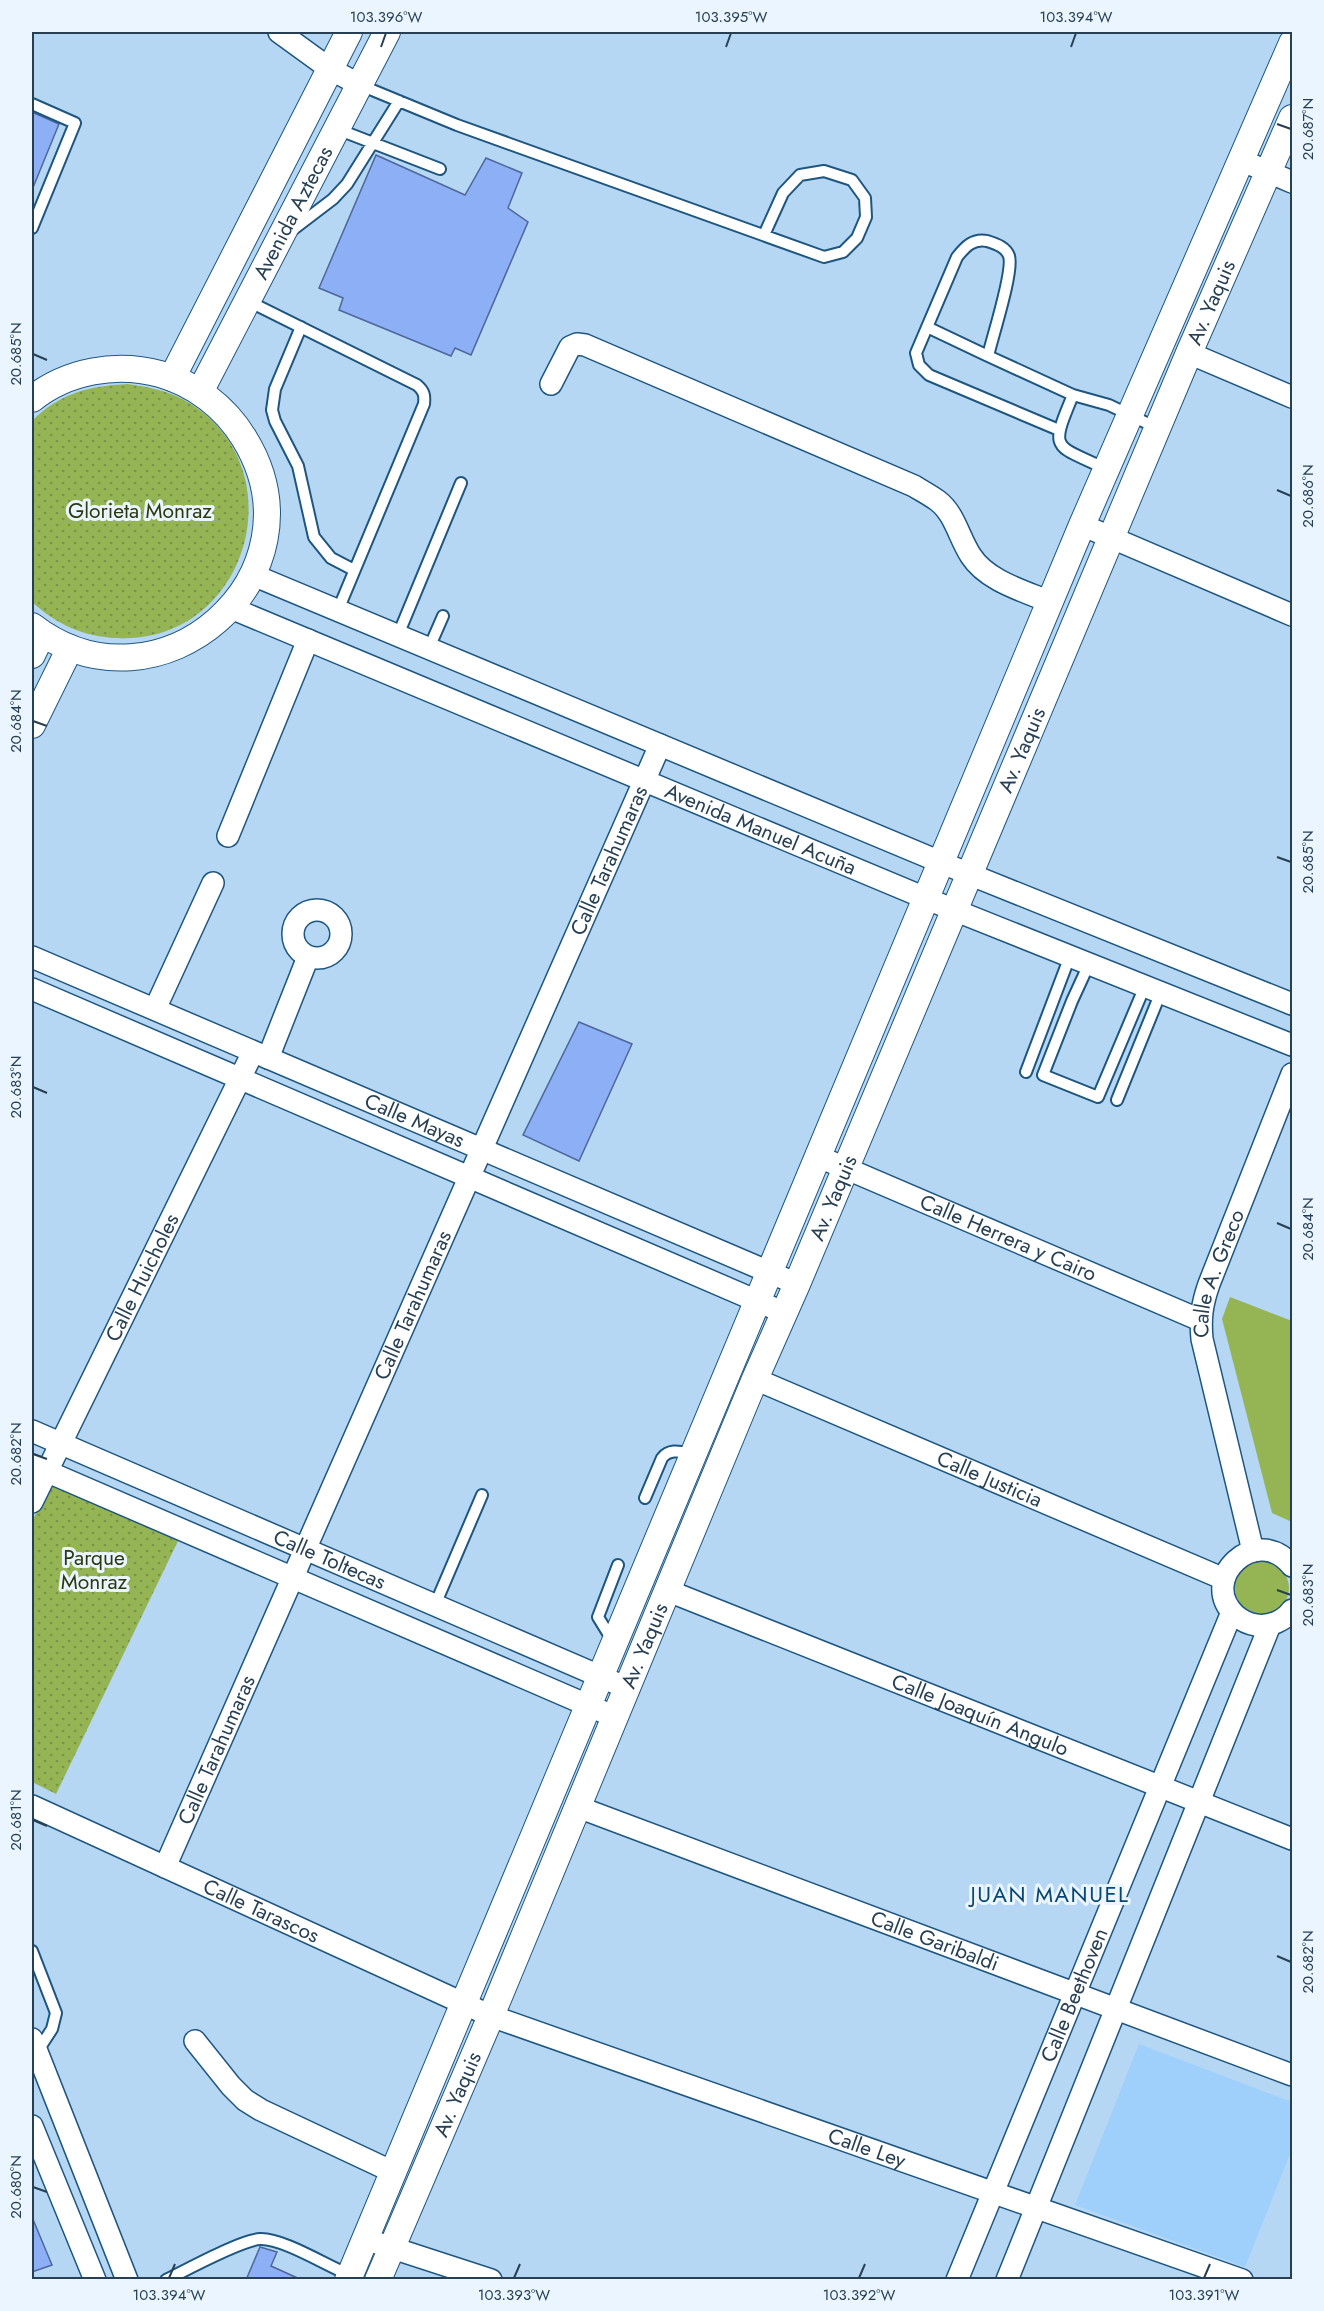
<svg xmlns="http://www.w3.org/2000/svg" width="1324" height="2311" font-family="Jost,sans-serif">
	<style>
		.built { fill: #9ed0fb }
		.grass { fill: #95b555 }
		.park { fill: url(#park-dots) }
		.building { fill: #8daff5; stroke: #4d669b; stroke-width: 1.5 }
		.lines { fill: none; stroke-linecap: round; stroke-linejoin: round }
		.service-casing { stroke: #1e5680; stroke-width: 14 }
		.minor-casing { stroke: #1e5680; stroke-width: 24 }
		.tertiary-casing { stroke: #1e5680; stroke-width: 28 }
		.service { stroke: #fff; stroke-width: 10 }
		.minor { stroke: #fff; stroke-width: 21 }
		.tertiary { stroke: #fff; stroke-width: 26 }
		.ticks { fill: none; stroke: #273f53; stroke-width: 2 }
		.labels { text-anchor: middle; stroke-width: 6; stroke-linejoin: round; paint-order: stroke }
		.street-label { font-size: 21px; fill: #273f53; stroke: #eaf5ff }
		.park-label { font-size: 21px; fill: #2c390e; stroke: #eaf5ff }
		.neighbourhood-label { font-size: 22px; letter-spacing: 1.5px; fill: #094770; stroke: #eaf5ff }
		.neatline { fill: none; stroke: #273f53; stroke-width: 2 }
		.ticks-label { font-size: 15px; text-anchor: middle; fill: #273f53 }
	</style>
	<defs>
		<pattern id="park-dots" width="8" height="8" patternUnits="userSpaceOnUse" patternTransform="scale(1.5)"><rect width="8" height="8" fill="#95b555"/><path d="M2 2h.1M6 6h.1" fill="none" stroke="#7a9549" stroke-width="1.8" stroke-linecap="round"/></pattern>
	</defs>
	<rect width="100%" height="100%" fill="#b5d7f4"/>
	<path class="built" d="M1139 2044 1292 2102V2149L1245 2267 1075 2205Z"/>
	<path class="grass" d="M1230 1297 1292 1321V1522L1272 1513 1222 1319Z
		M1235 1588a27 27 0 1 1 54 0a27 27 0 1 1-54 0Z"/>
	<path class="park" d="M128 384C147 387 166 390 184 400 300 464 249 645 117 638 84 637 56 624 32 602V421C60 393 89 386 128 384Z
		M51 1480 178 1541 56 1794 32 1782V1522Z"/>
	<path class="building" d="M32 112 59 124 32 190Z
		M376 155 465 195 486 158 522 173 508 208 528 222 471 355 455 348 451 356 339 310 343 298 319 288Z
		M579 1022 632 1044 579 1161 523 1135Z
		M32 2217 52 2265 32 2272Z
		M260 2247 277 2252 271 2266 302 2280H246Z"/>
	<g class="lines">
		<defs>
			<path id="service" d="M360 85 457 125 824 257 843 252 857 238 866 217 865 198 852 180 824 171 800 175 783 193 764 235
				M32 104 75 123 32 228
				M337 129 440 169
				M291 231 333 199 347 184 399 101
				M248 301 417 385C424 391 425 395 424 404L338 610
				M301 327 275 389 272 410 275 421 298 466 314 537 331 558 354 570
				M927 327 988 356
				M1073 395C1049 452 1054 444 1106 469
				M1059 430 929 375 919 365 916 353 957 257C965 247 973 238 987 241 996 244 1006 247 1009 256 1014 271 992 338 988 356L1073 395 1109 405 1157 428
				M398 635 461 483
				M429 648 443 616
				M1089 964 1072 1001 1043 1075 1098 1097 1145 986
				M1026 1072 1070 956
				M1117 1100 1161 992
				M645 1498 662 1458C670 1448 681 1452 693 1454
				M435 1605 482 1495
				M614 1643 598 1617 618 1565
				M32 1951 56 2013 52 2029 37 2052
				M166 2280C186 2270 241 2240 260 2239 283 2238 327 2266 350 2275"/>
			<g id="minor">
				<path d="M279 32 330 69 360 85"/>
				<path d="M1243 161 1292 182"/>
				<path d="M1189 353 1292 397"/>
				<path d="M551 384 570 347 577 344 585 345 914 486C922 491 930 495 938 501 955 514 959 538 971 556 987 581 1024 591 1050 602"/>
				<path d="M1082 525 1292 615"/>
				<path d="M253 575 969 874 1292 1004"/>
				<path id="s1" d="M231 608 954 910 1292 1045"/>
				<path d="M228 836 308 640"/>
				<circle cx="317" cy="934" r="24"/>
				<path id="s2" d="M32 957 797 1284"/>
				<path d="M32 989 785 1313"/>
				<path d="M155 1009 213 883"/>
				<path d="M268 1058 308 957"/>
				<path id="s3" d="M817 1156 1200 1320"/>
				<path id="s4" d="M755 1379 1224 1579"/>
				<path id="s5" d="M32 1431 627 1688"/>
				<path d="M32 1465 615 1717"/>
				<path id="s6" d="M32 1502 253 1052"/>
				<path id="s7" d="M1253 1551 1202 1339C1200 1318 1202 1304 1209 1284L1292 1074"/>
				<path d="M1292 1566C1257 1522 1197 1579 1235 1615 1241 1620 1248 1624 1256 1625 1270 1627 1284 1621 1292 1610"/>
				<path id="s8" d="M666 1590 1292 1839"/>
				<path id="s9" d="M32 1806 491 2016 1242 2280"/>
				<path id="s10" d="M578 1807 1292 2075"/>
				<path id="s11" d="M165 1867 660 745"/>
				<path d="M32 2039 127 2280"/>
				<path d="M195 2041 231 2086 245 2100 261 2110 393 2172"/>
				<path d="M32 2126 95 2280"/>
				<path d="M365 2239 491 2280"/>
				<path id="s12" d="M957 2280 1232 1612"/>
				<path d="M1007 2280 1270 1625"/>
			</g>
			<g id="tertiary">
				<path d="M172 378 349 32"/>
				<path id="s13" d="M200 392 387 32"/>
				<path d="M32 399C67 371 116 362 160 374 195 384 225 407 244 438 329 575 159 724 32 626"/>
				<path d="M32 655 42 634"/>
				<path d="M32 725 70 648"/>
				<path d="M348 2280 1082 525 1292 43"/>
				<path id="s14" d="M378 2280 491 2016 755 1379 797 1284 1189 353 1292 118"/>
			</g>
		</defs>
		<use href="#service" class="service-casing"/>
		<use href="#minor" class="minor-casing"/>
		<use href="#tertiary" class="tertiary-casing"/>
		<use href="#service" class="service"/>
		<use href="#minor" class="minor"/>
		<use href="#tertiary" class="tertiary"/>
	</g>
	<path class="ticks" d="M381 47 386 33M726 47 731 33M1071 47 1076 33M1277 124 1291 129M33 354 47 360M1277 490 1291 496M33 721 47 726M1277 857 1291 862M33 1087 47 1093M1277 1223 1291 1229M33 1454 47 1459M1277 1590 1291 1595M33 1820 47 1826M1277 1956 1291 1962M33 2187 47 2192M169 2278 175 2264M514 2278 520 2264M859 2278 865 2264M1204 2278 1210 2264"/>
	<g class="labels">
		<g class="street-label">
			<text dy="7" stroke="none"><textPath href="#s13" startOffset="202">Avenida Aztecas</textPath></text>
			<text dy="7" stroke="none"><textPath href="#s14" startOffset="2146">Av. Yaquis</textPath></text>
			<text dy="7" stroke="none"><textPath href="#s14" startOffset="1660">Av. Yaquis</textPath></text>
			<text dy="7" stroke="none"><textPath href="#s1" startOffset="574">Avenida Manuel Acuña</textPath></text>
			<text dy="7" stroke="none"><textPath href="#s11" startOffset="1100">Calle Tarahumaras</textPath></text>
			<text dy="7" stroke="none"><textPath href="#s2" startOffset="416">Calle Mayas</textPath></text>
			<text dy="7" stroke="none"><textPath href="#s14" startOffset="1174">Av. Yaquis</textPath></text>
			<text dy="7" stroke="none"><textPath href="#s3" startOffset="208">Calle Herrera y Cairo</textPath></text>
			<text dy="7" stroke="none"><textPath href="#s7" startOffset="286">Calle A. Greco</textPath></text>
			<text dy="7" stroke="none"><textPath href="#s6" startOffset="250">Calle Huicholes</textPath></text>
			<text dy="7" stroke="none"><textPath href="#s11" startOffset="614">Calle Tarahumaras</textPath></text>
			<text dy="7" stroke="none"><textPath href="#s4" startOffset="255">Calle Justicia</textPath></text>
			<text dy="7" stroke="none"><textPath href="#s5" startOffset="324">Calle Toltecas</textPath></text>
			<text dy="7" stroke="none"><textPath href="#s14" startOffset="688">Av. Yaquis</textPath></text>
			<text dy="7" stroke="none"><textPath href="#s8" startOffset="338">Calle Joaquín Angulo</textPath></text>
			<text dy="7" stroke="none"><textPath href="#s11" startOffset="128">Calle Tarahumaras</textPath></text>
			<text dy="7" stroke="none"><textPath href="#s9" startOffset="252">Calle Tarascos</textPath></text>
			<text dy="7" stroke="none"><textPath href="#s10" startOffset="381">Calle Garibaldi</textPath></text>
			<text dy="7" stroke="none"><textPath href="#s12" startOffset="308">Calle Beethoven</textPath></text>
			<text dy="7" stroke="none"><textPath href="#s14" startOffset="202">Av. Yaquis</textPath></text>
			<text dy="7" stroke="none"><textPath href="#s9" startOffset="903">Calle Ley</textPath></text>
		</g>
		<g class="park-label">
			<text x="140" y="518">Glorieta Monraz</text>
			<text x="94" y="1565">Parque<tspan x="94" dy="24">Monraz</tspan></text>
		</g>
		<g class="neighbourhood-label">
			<text x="1050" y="1902">JUAN MANUEL</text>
		</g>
	</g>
	<rect width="1324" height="2311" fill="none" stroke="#eaf5ff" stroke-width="66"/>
	<rect x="33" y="33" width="1258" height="2245" class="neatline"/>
	<g class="ticks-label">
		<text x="386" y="22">103.396°W</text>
		<text x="731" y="22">103.395°W</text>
		<text x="1076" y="22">103.394°W</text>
		<text transform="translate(1308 129) rotate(-90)" y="5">20.687°N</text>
		<text transform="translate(16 354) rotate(-90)" y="5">20.685°N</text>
		<text transform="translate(1308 496) rotate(-90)" y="5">20.686°N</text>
		<text transform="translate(16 721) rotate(-90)" y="5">20.684°N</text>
		<text transform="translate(1308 862) rotate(-90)" y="5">20.685°N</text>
		<text transform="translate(16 1087) rotate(-90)" y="5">20.683°N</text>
		<text transform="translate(1308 1229) rotate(-90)" y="5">20.684°N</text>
		<text transform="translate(16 1454) rotate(-90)" y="5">20.682°N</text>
		<text transform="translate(1308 1595) rotate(-90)" y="5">20.683°N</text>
		<text transform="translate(16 1820) rotate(-90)" y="5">20.681°N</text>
		<text transform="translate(1308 1962) rotate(-90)" y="5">20.682°N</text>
		<text transform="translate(16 2187) rotate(-90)" y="5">20.680°N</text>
		<text x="169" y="2300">103.394°W</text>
		<text x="514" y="2300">103.393°W</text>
		<text x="859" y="2300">103.392°W</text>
		<text x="1204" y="2300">103.391°W</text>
	</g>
</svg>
